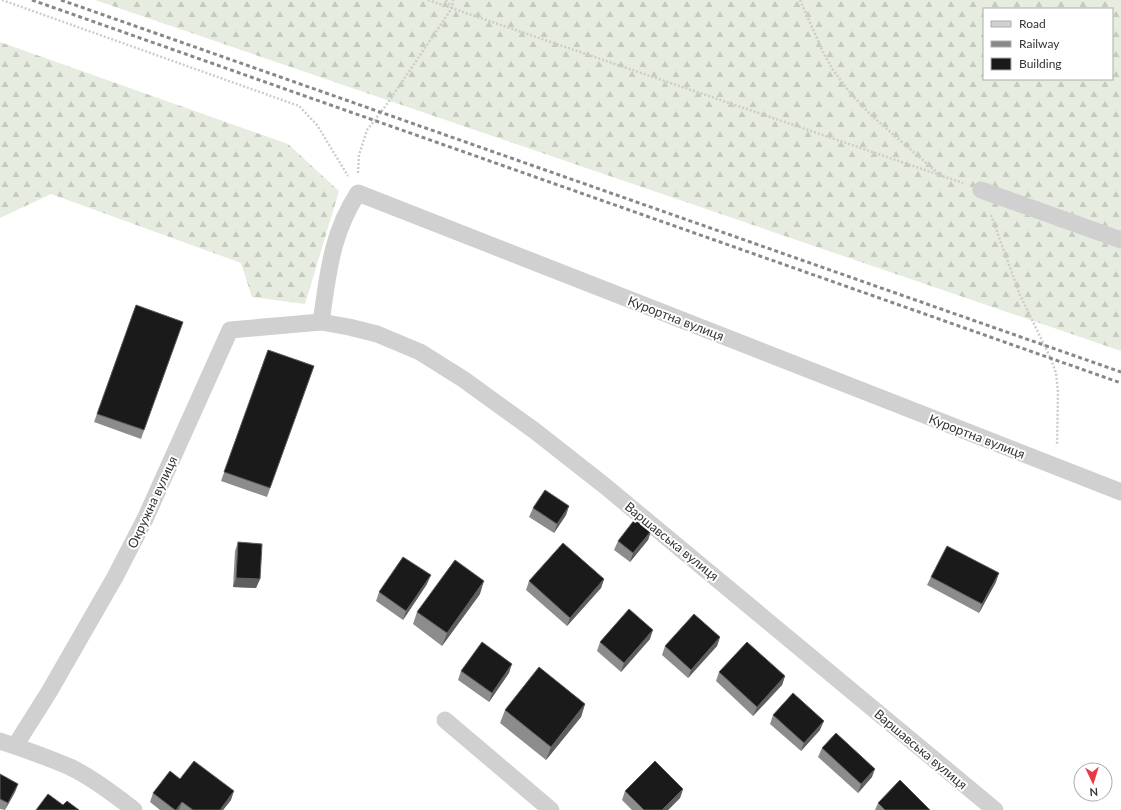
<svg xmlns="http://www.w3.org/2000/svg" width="1121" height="810" font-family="Lato,sans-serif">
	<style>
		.forest { fill: url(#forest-firs); fill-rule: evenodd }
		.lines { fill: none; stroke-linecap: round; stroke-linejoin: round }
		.path { stroke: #cdcdcd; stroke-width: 2.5; stroke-dasharray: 2 2; stroke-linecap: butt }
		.minor { stroke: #d0d0d0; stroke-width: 17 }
		.rail { stroke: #888; stroke-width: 3; stroke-dasharray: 4 3; stroke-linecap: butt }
		.wall { fill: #8c8c8c }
		.shaded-wall { fill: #5f5f5f }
		.building { fill: #1a1a1a; stroke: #5f5f5f }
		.labels { text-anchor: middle; stroke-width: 4; stroke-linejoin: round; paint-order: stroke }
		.street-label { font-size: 13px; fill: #333; stroke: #fff }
	</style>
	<defs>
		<pattern id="forest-firs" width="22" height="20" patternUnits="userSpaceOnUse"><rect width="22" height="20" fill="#e6ecdf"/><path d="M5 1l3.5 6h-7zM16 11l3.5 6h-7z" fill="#c6cbc0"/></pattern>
	</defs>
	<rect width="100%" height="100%" fill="#fff"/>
	<path class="forest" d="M95 0H1121V351ZM984 9H1112V79H984Z
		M0 42 288 144 339 191 305 304 252 297 241 263 51 194 0 218Z"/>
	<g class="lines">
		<path class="path" d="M2 0 299 106 317 125 348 176
			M428 0 963 183
			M446 0 452 8
			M800 0 823 52 833 70 851 94 872 116 939 174
			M358 173 359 155 367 130 387 104 452 8 453 0
			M991 215 1020 295 1051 359 1056 373 1058 392 1057 445"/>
		<path class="minor" d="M981 190 1121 240
			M321 322C328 275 331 234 358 193L1121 492
			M445 720 551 810
			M0 741C24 749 47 757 70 767 93 778 114 794 134 810
			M15 746 49 692 115 577 145 519 230 330 321 322 349 327 377 334 420 352 463 379 535 431 605 486 995 810"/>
		<path class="rail" d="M32 0 1121 383
			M61 0 1018 336 1121 372"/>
	</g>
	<path class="wall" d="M136 305 183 322 141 439 94 422Z
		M268 350 314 366 267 497 221 481Z
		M569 506 566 515 554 533 529 517 533 508Z
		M651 531 648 540 630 562 614 550 618 541Z
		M238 542 260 579 256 588 233 587 235 551Z
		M931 577 996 582 979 613 927 585Z
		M604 579 601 588 567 626 526 590 529 581Z
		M427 584 403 620 376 601 379 592Z
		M480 594 442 646 413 624 417 612Z
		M720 637 717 646 688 678 662 655 665 646Z
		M650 639 621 672 597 651 600 642Z
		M461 671 509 673 489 702 458 680Z
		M719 672 785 676 782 685 753 716 716 681Z
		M585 704 581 717 546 760 500 723 505 710Z
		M773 715 820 730 801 751 770 724Z
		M822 748 872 777 858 793 818 757Z
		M0 774 18 784 15 792 5 810 0 809Z
		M180 779 231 800 223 810H160L150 802 153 793Z
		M683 789 680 798 668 810H632L622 800 625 791Z
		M878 803 930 810H875Z"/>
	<path class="shaded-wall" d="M569 506 566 515 554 533 557 524Z
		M651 531 648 540 630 562 633 553Z
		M999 573 996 582 979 613 982 604Z
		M431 575 427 584 403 620 406 611Z
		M236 578 260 579 256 588 233 587Z
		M604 579 601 588 567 626 570 618Z
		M484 581 480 594 442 646 447 633Z
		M653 630 650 639 621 672 624 663Z
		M720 637 717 646 688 678 691 670Z
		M512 664 509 673 489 702 492 693Z
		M785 676 782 685 753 716 757 707Z
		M585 704 581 717 546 760 551 747Z
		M824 721 820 730 801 751 804 743Z
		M875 769 872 777 858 793 861 784Z
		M18 784 15 792 5 810 8 803Z
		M683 789 680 798 668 810H662Z
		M234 791 231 800 223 810H220Z
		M182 802 179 810H176Z"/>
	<path class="building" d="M136 305 183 322 144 430 97 414Z
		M268 350 314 366 270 488 224 472Z
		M545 490 569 506 557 524 533 508Z
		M635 519 651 531 633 553 618 541Z
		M238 542 262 544 260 579 236 578Z
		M563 543 604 579 570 618 529 581Z
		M947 546 999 573 982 604 931 577Z
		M403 557 431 575 406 611 379 592Z
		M455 560 484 581 447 633 417 612Z
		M629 609 653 630 624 663 600 642Z
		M694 614 720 637 691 670 665 646Z
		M482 642 512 664 492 693 461 671Z
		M747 642 785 676 757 707 719 672Z
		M539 667 585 704 551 747 505 710Z
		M793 693 824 721 804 743 773 715Z
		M836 733 875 769 861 784 822 748Z
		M194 761 234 791 220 810H193L182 802 176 810H175L153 793 170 771 180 779Z
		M655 761 683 789 662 810H644L625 791Z
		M0 774 18 784 8 803 0 799Z
		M900 780 930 810H885L878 803Z
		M48 794 63 805 67 801 79 810H36Z"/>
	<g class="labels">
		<g class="street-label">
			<text transform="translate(676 318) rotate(21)" y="5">Курортна вулиця</text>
			<text transform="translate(977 436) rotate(21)" y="5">Курортна вулиця</text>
			<text transform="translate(152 502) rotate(-65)" y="5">Окружна вулиця</text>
			<text transform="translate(672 541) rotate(39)" y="5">Варшавська вулиця</text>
			<text transform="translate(921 749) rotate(40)" y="5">Варшавська вулиця</text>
		</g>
	</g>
	<rect x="983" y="8" width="130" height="72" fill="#ffffff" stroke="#adadad"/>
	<rect x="991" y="21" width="20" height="6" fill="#d0d0d0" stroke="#adadad"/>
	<text x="1019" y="28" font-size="12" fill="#333333">Road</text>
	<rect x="991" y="41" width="20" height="6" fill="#888888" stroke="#adadad"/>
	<text x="1019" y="48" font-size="12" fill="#333333">Railway</text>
	<rect x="991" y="58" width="20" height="12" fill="#1a1a1a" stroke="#adadad"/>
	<text x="1019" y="68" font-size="12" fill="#333333">Building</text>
	<g transform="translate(1093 782) rotate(176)"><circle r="19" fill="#ffffff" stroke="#adadad"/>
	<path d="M0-3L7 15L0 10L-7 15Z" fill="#e63946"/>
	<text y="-6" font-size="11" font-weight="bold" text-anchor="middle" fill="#333333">N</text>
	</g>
</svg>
